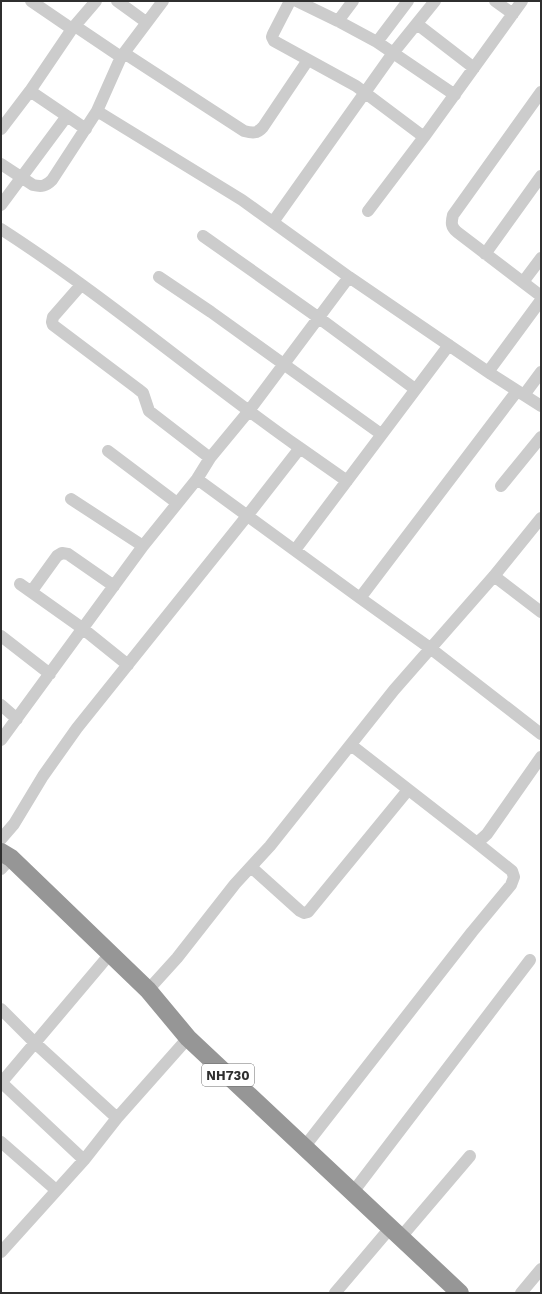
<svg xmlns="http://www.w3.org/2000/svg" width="542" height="1294" font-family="'Work Sans',sans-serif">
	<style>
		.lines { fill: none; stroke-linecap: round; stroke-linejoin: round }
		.minor { stroke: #ccc; stroke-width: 12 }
		.highway { stroke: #969696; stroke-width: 18 }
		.labels { text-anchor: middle; stroke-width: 4; stroke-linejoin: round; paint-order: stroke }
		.shield { fill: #fff; stroke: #6d6d6d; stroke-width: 1 }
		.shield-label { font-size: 13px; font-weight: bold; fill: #2f2f2f }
	</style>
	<rect width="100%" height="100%" fill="#fff"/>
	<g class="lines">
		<path class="minor" d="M31 1 72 29
			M117 1 146 22
			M290 1 273 34 272 37 274 41 356 86 424 137
			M297 1 338 21 377 42 455 95
			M495 1 513 14
			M338 21 353 1
			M417 24 474 68
			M75 26 121 57
			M377 42 408 1
			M124 53 244 131C252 133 257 134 263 127L308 60
			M30 91 86 129
			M541 92 453 215C451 223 451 227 457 232L541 296
			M97 111 242 200 349 277 491 374 541 406
			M1 129 30 91 72 29 96 1
			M1 164 33 185C42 187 46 186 52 180L97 111 121 57 163 1
			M1 205 67 116
			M368 211 424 137 522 1
			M273 222 393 53 435 1
			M1 229C105 296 199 377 300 448
			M203 236 319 318 415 389
			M485 254 541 176
			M159 277 211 312 381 434
			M523 282 541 258
			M81 285 53 317 52 322 53 325 138 389 143 393 149 411 210 458
			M488 372 541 300
			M524 395 541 372
			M108 451 177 503
			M197 479 360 598 430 648 541 734
			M501 486 541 437
			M71 499 143 546
			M295 550 449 345
			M494 576 541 612
			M20 584 82 628 128 665
			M31 592 57 556 62 553 68 554 114 586
			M360 598 517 391
			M1 636 50 674
			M1 705 17 719
			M1 740 143 546 197 479 210 458 248 412 349 277
			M351 745 477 843 487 834 541 757
			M1 839 14 824 43 776 77 728 247 516 300 448 347 481
			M251 867 300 911 304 913 308 912 408 790
			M1 869 11 858
			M148 990 177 958 235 884 270 846 394 690 494 576 541 518
			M1 1009 35 1043 117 1118
			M1 1082 84 1160
			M1 1083 110 954
			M1 1142 56 1190
			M305 1146 472 932 511 885 514 877 512 871 477 843
			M353 1192 530 960
			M401 1237 470 1156
			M1 1252 84 1160 117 1118 188 1038
			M335 1293 391 1227
			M521 1293 541 1269"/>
		<path class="highway" d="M1 852 11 858 148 990 188 1038 460 1293"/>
	</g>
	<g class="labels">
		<rect class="shield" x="202" y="1064" width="52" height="22" rx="3"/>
		<g class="shield-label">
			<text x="228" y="1080">NH730</text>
		</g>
	</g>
	<rect width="542" height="1294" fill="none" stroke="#2f2f2f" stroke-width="4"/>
</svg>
